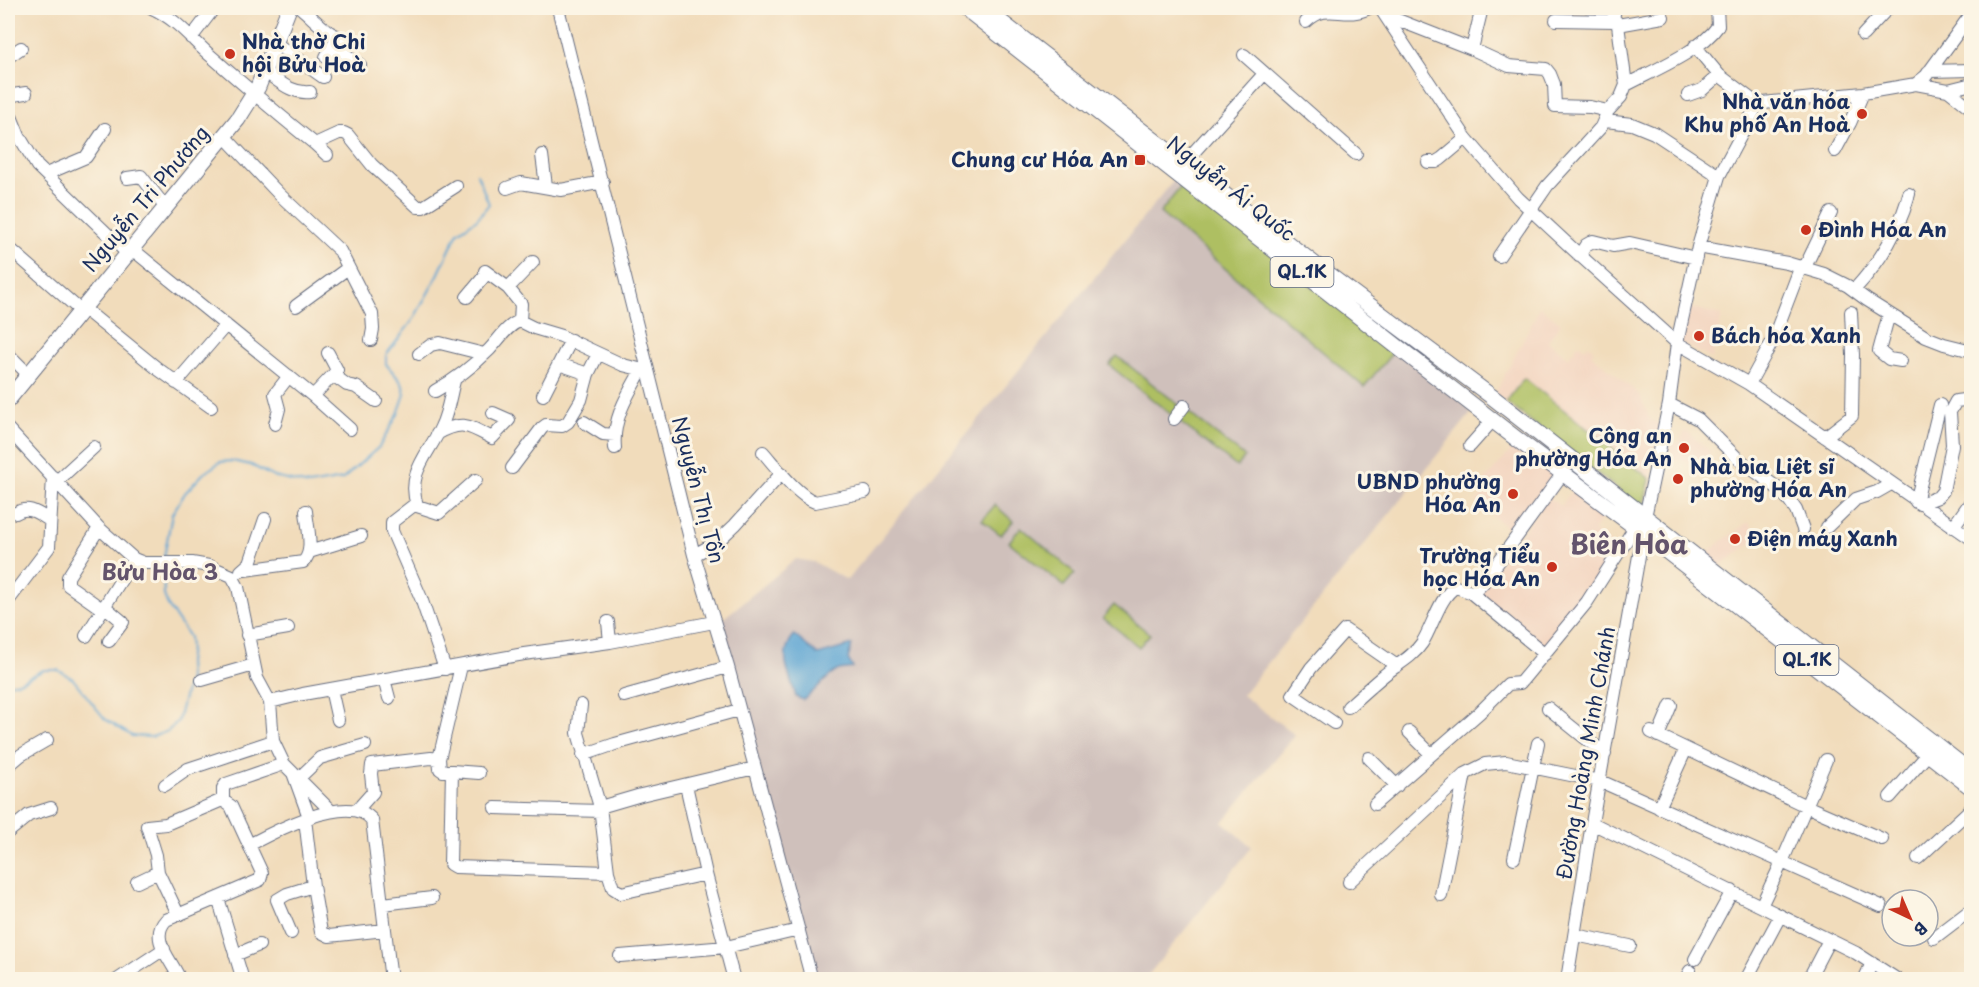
<svg xmlns="http://www.w3.org/2000/svg" width="1979" height="987" font-family="'Playpen Sans',sans-serif">
	<style>
		.built { fill: #f3d4bf }
		.industrial { fill: #cfc0bb }
		.green { fill: #aebf62; stroke: #647760; stroke-width: 1.5 }
		.water { fill: #5ca4d3; stroke: #3c6a98; stroke-width: 1.5 }
		.lines { fill: none; stroke-linecap: round; stroke-linejoin: round }
		.stream { stroke: #5ca4d3; stroke-width: 2 }
		.minor-casing { stroke: #666c7f; stroke-width: 14 }
		.major-casing { stroke: #666c7f; stroke-width: 17 }
		.minor { stroke: #fff; stroke-width: 12 }
		.major { stroke: #fff; stroke-width: 15 }
		.poi-dot { fill: #c8321e; stroke: #fcf5e5; stroke-width: 2 }
		.labels { text-anchor: middle; stroke-width: 6; stroke-linejoin: round; paint-order: stroke }
		.shield { fill: #fcf5e5; stroke: #5e6a86; stroke-width: 1.5 }
		.shield-label { font-size: 18px; font-weight: bold; fill: #1b2f5e }
		.poi-label { font-size: 20px; font-weight: bold; fill: #1b2f5e; stroke: #fcf5e5; text-anchor: start }
		.street-label { font-size: 20px; fill: #1b2f5e; stroke: #fcf5e5 }
		.quarter-label { font-size: 22px; font-weight: bold; fill: #63546c; stroke: #fcf5e5 }
		.district-label { font-size: 26px; font-weight: bold; fill: #63546c; stroke: #fcf5e5 }
	</style>
	<rect width="100%" height="100%" fill="#fcf5e5"/>
	<filter id="ink" filterUnits="userSpaceOnUse"><feTurbulence type="fractalNoise" baseFrequency=".0167" numOctaves="2"/><feDisplacementMap in="SourceGraphic" scale="12" xChannelSelector="R" yChannelSelector="G"/><feConvolveMatrix kernelMatrix="1 2 1 2 8 2 1 2 1" color-interpolation-filters="sRGB"/></filter>
	<filter id="wash" filterUnits="userSpaceOnUse"><feTurbulence type="fractalNoise" baseFrequency=".008" numOctaves="4" result="noise"/><feDisplacementMap in="SourceGraphic" scale="24" xChannelSelector="R" yChannelSelector="G"/><feGaussianBlur stdDeviation="1.35" result="paint"/><feColorMatrix in="noise" values="0 0 0 0 0 0 0 0 0 0 0 0 0 0 0 0 0 1.4 0 .05"/><feComposite in="paint" operator="in"/></filter>
	<g filter="url(#wash)">
		<rect width="100%" height="100%" fill="#f1dcbb"/>
		<path class="built" d="M1540 307 1561 323 1548 341 1568 358 1579 344 1585 348 1588 345 1594 350 1591 354 1640 395 1650 420 1661 424 1643 509 1495 394Z
			M1688 307 1722 315 1712 359 1681 342Z
			M1685 430 1711 452 1703 461 1701 467 1661 454 1664 441 1679 443Z
			M1516 445 1558 475 1514 534 1476 502 1489 486 1484 481Z
			M1574 488 1607 512 1593 531 1617 548 1585 601 1544 649 1477 594 1548 497 1561 506Z
			M1748 522 1760 538 1716 568 1702 556Z"/>
		<path class="industrial" d="M1175 179 1473 411 1242 695 1295 735 1223 822 1252 847 1145 979H817L719 622 796 559 814 562 847 580Z"/>
		<path class="green" d="M1183 184 1394 351 1364 387 1160 213Z
			M1117 356 1180 406 1173 416 1109 365Z
			M1524 378 1650 479 1643 509 1506 402Z
			M1185 410 1245 457 1237 467 1177 420Z
			M995 505 1013 521 1001 535 982 520Z
			M1021 527 1075 573 1064 586 1009 542Z
			M1114 605 1150 634 1139 647 1103 618Z"/>
		<path class="water" d="M794 635 818 655 852 645 848 659 853 668C849 669 843 669 839 670 830 673 813 693 803 700L796 697C790 674 777 656 794 635Z"/>
		<g class="lines">
			<path class="stream" d="M164 557 172 514 185 493 203 474 220 462 232 461 251 465 274 477 309 485 343 479 379 447 398 414 405 394 402 383 386 364V355L413 320 438 275 458 232 477 219 489 204 477 174
				M8 684 19 682 44 670H58L73 679 105 719 132 736 152 737 168 731 178 721 189 678 188 662 190 648 189 637 168 606 164 595 163 566"/>
		</g>
	</g>
	<g filter="url(#ink)">
		<g class="lines">
			<defs>
				<path id="minor" d="M152 8C177 19 192 40 212 57 246 87 280 116 315 144L339 133H344L348 135 372 165 418 207H423L456 186
					M301 8C320 24 328 37 354 41
					M558 8 694 555 728 667 812 980
					M1380 8 1466 138 1518 198 1574 250 1677 343 1749 384 1972 539
					M1385 15 1472 49 1509 66 1546 69 1550 74 1554 84 1555 106 1590 107 1608 111
					M1556 20 1616 21 1618 25 1626 85
					M1613 20 1615 8
					M1306 22C1329 0 1343 21 1369 8
					M1618 25 1663 17
					M1863 35 1888 8
					M191 38 214 8
					M275 43 323 77
					M333 45 360 65
					M1695 46 1719 75 1759 105
					M1472 49 1482 8
					M1244 55 1356 154
					M8 57 21 48
					M326 57 336 39
					M264 71C279 81 291 94 310 92
					M1929 71 1972 70
					M1916 84 1948 90 1972 84
					M1948 90 1972 109
					M1688 95 1702 90 1719 75
					M8 102 13 95 26 93
					M8 109 19 136 37 166 127 253
					M1605 121 1632 124 1654 133 1719 176
					M224 136 279 194 340 251 372 314 373 329 371 340
					M315 144 327 155
					M1835 151 1850 123 1863 93
					M542 155 546 186
					M1428 162H1436L1441 159 1466 138
					M1184 163 1264 74
					M46 174 86 157 105 129
					M127 178 141 176 166 208
					M507 188 521 183 561 190 603 182
					M8 247 81 311
					M1698 247 1787 263 1824 274 1848 286 1867 300 1926 337 1944 344 1972 351
					M132 249 313 396 350 429
					M1499 256 1547 186 1601 127 1608 111 1621 97 1626 85C1652 71 1701 51 1718 26L1717 8
					M1579 256 1586 245 1593 241 1613 246 1630 243 1696 258
					M1805 267 1831 213
					M485 271 508 288
					M1854 290C1880 262 1899 232 1909 194
					M467 297 487 273
					M296 306 348 268
					M83 308 158 369 211 407
					M1889 314 1879 351 1889 359 1901 361
					M520 321 521 304 508 288 533 262
					M328 353 337 370 333 375
					M8 354 28 374
					M419 354 431 345 440 343 484 354
					M559 364 588 374
					M176 383 226 325
					M1749 384 1772 342 1801 266
					M435 391C455 380 472 367 489 350 498 341 507 325 520 321L534 328 561 336 623 365 647 371
					M543 395 571 340
					M313 396 333 375 347 385 356 387 376 401
					M1669 404 1698 419 1736 457 1776 487 1789 500 1796 510 1803 529
					M1174 419 1184 406
					M584 422 603 434 615 435
					M275 424 279 409 275 394 289 376
					M8 429 99 528 134 559 144 563H192L209 566 232 576 238 587 257 678 270 702 273 741 284 764 293 773 309 817
					M437 434C462 420 468 425 492 438L509 420 493 413
					M1825 437 1852 416 1853 355 1851 312
					M1470 446 1493 420
					M615 448C612 419 628 394 642 369
					M763 452C776 467 797 495 815 502L865 492
					M512 468 542 428 546 425 562 426 568 422 581 400 588 374 598 354
					M57 481 94 447
					M1916 502 1940 405
					M1920 504 1938 497 1943 491 1952 445 1950 412 1956 401 1972 399
					M417 505C406 473 429 454 441 427 448 413 450 396 454 381
					M16 513C28 505 38 513 49 520
					M1645 517 1669 404 1677 343 1698 247 1719 176 1755 109 1763 103 1863 93 1916 84 1926 76 1972 13
					M1827 527 1856 499 1877 492 1891 484
					M1953 527 1972 500
					M99 528 68 577V585L102 609
					M309 552 361 536
					M694 555 716 543 735 525 782 473
					M245 570 303 562C315 552 307 525 306 511
					M241 571 250 563 265 519
					M1470 592 1475 591 1483 583 1563 473
					M8 601 49 547 53 477
					M104 606 123 622 109 641
					M608 622 610 642
					M247 635 288 628
					M86 636 134 559
					M461 666 439 759 440 769 443 771H452L450 864 455 867 608 872
					M445 669 421 598 392 531V522L414 505 439 513 476 480
					M384 679 389 698
					M202 680 254 665
					M331 689 338 720
					M624 696 728 667
					M270 702 303 694 524 654 610 642 714 622
					M581 705 578 733 600 807 608 872 613 888 621 893 706 874
					M1348 707C1359 697 1371 686 1383 676 1396 665 1412 658 1422 643 1432 628 1440 595 1456 587L1470 592 1545 654
					M1548 708 1605 754
					M1334 723 1293 695 1311 668 1345 630 1397 666
					M1409 732 1431 754
					M1651 732 1806 806 1882 839
					M1658 736 1671 705
					M583 755 615 744 739 710
					M1369 758 1397 786
					M8 766 21 755 47 740
					M452 771 479 773
					M296 776 331 811
					M299 778 320 758 365 745
					M165 785 188 769 273 741
					M686 785 706 874 734 980
					M1890 797 1928 754
					M222 800 231 806 249 845
					M1375 804 1479 713 1508 684 1520 683 1587 602 1635 527
					M600 807 641 795 755 768
					M495 808 601 811
					M1659 808 1686 749
					M357 810 373 792 371 774 372 765 431 758 439 759
					M305 819 313 886 321 932 329 936 385 930
					M1592 823 1856 953 1898 980
					M8 832 29 815 51 808
					M1514 858 1538 743
					M1918 858 1972 808
					M137 882 158 872
					M1349 882 1465 774 1485 764 1506 762 1600 781 1881 906
					M1441 895 1465 774
					M218 898 243 980
					M383 904 432 898
					M1761 906 1782 862 1826 760
					M178 914 158 872 156 855 147 826 166 824 220 801 223 798V788L226 784 284 764
					M291 933 277 900 287 894 313 886
					M1575 935 1630 946
					M1934 938 1972 909
					M235 955 259 945
					M620 956 726 947 799 930
					M1695 959 1732 891
					M1748 976 1780 916
					M117 980 164 949
					M180 980C173 961 148 939 166 920L260 880 262 873 249 845C273 832 350 791 372 820L390 972
					M1567 980 1592 823 1643 533
					M1685 980 1690 971
					M1808 980 1829 940
					M1864 980 1872 963"/>
				<path id="major" d="M965 8 1399 348 1518 440 1643 533 1972 788
					M983 8 1317 266 1491 396 1972 773
					M8 400 238 119 258 87 289 8"/>
			</defs>
			<use href="#minor" class="minor-casing"/>
			<use href="#major" class="major-casing"/>
			<use href="#minor" class="minor"/>
			<use href="#major" class="major"/>
		</g>
	</g>
	<g class="poi-dot">
		<circle cx="230" cy="54" r="6"/>
		<circle cx="1862" cy="114" r="6"/>
		<rect x="1134" y="154" width="12" height="12" rx="3"/>
		<circle cx="1806" cy="230" r="6"/>
		<circle cx="1699" cy="336" r="6"/>
		<circle cx="1684" cy="448" r="6"/>
		<circle cx="1678" cy="479" r="6"/>
		<circle cx="1513" cy="494" r="6"/>
		<circle cx="1735" cy="539" r="6"/>
		<circle cx="1552" cy="567" r="6"/>
	</g>
	<g class="labels">
		<g class="shield">
			<rect x="1270.5" y="257" width="63" height="30" rx="4.5"/>
			<rect x="1775.5" y="645" width="63" height="30" rx="4.5"/>
		</g>
		<g class="shield-label">
			<text x="1302" y="278">QL.1K</text>
			<text x="1807" y="666">QL.1K</text>
		</g>
		<g class="poi-label">
			<text x="242" y="49">Nhà thờ Chi<tspan x="242" dy="23">hội Bửu Hoà</tspan></text>
			<text x="1850" y="109" text-anchor="end">Nhà văn hóa<tspan x="1850" dy="23">Khu phố An Hoà</tspan></text>
			<text x="1128" y="167" text-anchor="end">Chung cư Hóa An</text>
			<text x="1818" y="237">Đình Hóa An</text>
			<text x="1711" y="343">Bách hóa Xanh</text>
			<text x="1672" y="443" text-anchor="end">Công an<tspan x="1672" dy="23">phường Hóa An</tspan></text>
			<text x="1690" y="474">Nhà bia Liệt sĩ<tspan x="1690" dy="23">phường Hóa An</tspan></text>
			<text x="1501" y="489" text-anchor="end">UBND phường<tspan x="1501" dy="23">Hóa An</tspan></text>
			<text x="1747" y="546">Điện máy Xanh</text>
			<text x="1540" y="563" text-anchor="end">Trường Tiểu<tspan x="1540" dy="23">học Hóa An</tspan></text>
		</g>
		<g class="street-label">
			<text transform="translate(1231 189) rotate(38)" y="7">Nguyễn Ái Quốc</text>
			<text transform="translate(146 199) rotate(-50)" y="7">Nguyễn Tri Phương</text>
			<text transform="translate(698 490) rotate(75)" y="7">Nguyễn Thị Tồn</text>
			<text transform="translate(1586 753) rotate(-80)" y="7">Đường Hoàng Minh Chánh</text>
		</g>
		<g class="quarter-label">
			<text x="160" y="580">Bửu Hòa 3</text>
		</g>
		<g class="district-label">
			<text x="1629" y="554">Biên Hòa</text>
		</g>
	</g>
	<rect width="1979" height="987" fill="none" stroke="#fcf5e5" stroke-width="30"/>
	<g transform="translate(1910 918) rotate(136)"><circle r="28" fill="#fcf5e5" stroke="#a2a6af" stroke-width="1.5"/>
	<path d="M0-4.5L10 22L0 15L-10 22Z" fill="#c8321e"/>
	<text y="-9" font-size="16" font-weight="bold" text-anchor="middle" fill="#1b2f5e">B</text>
	</g>
</svg>
